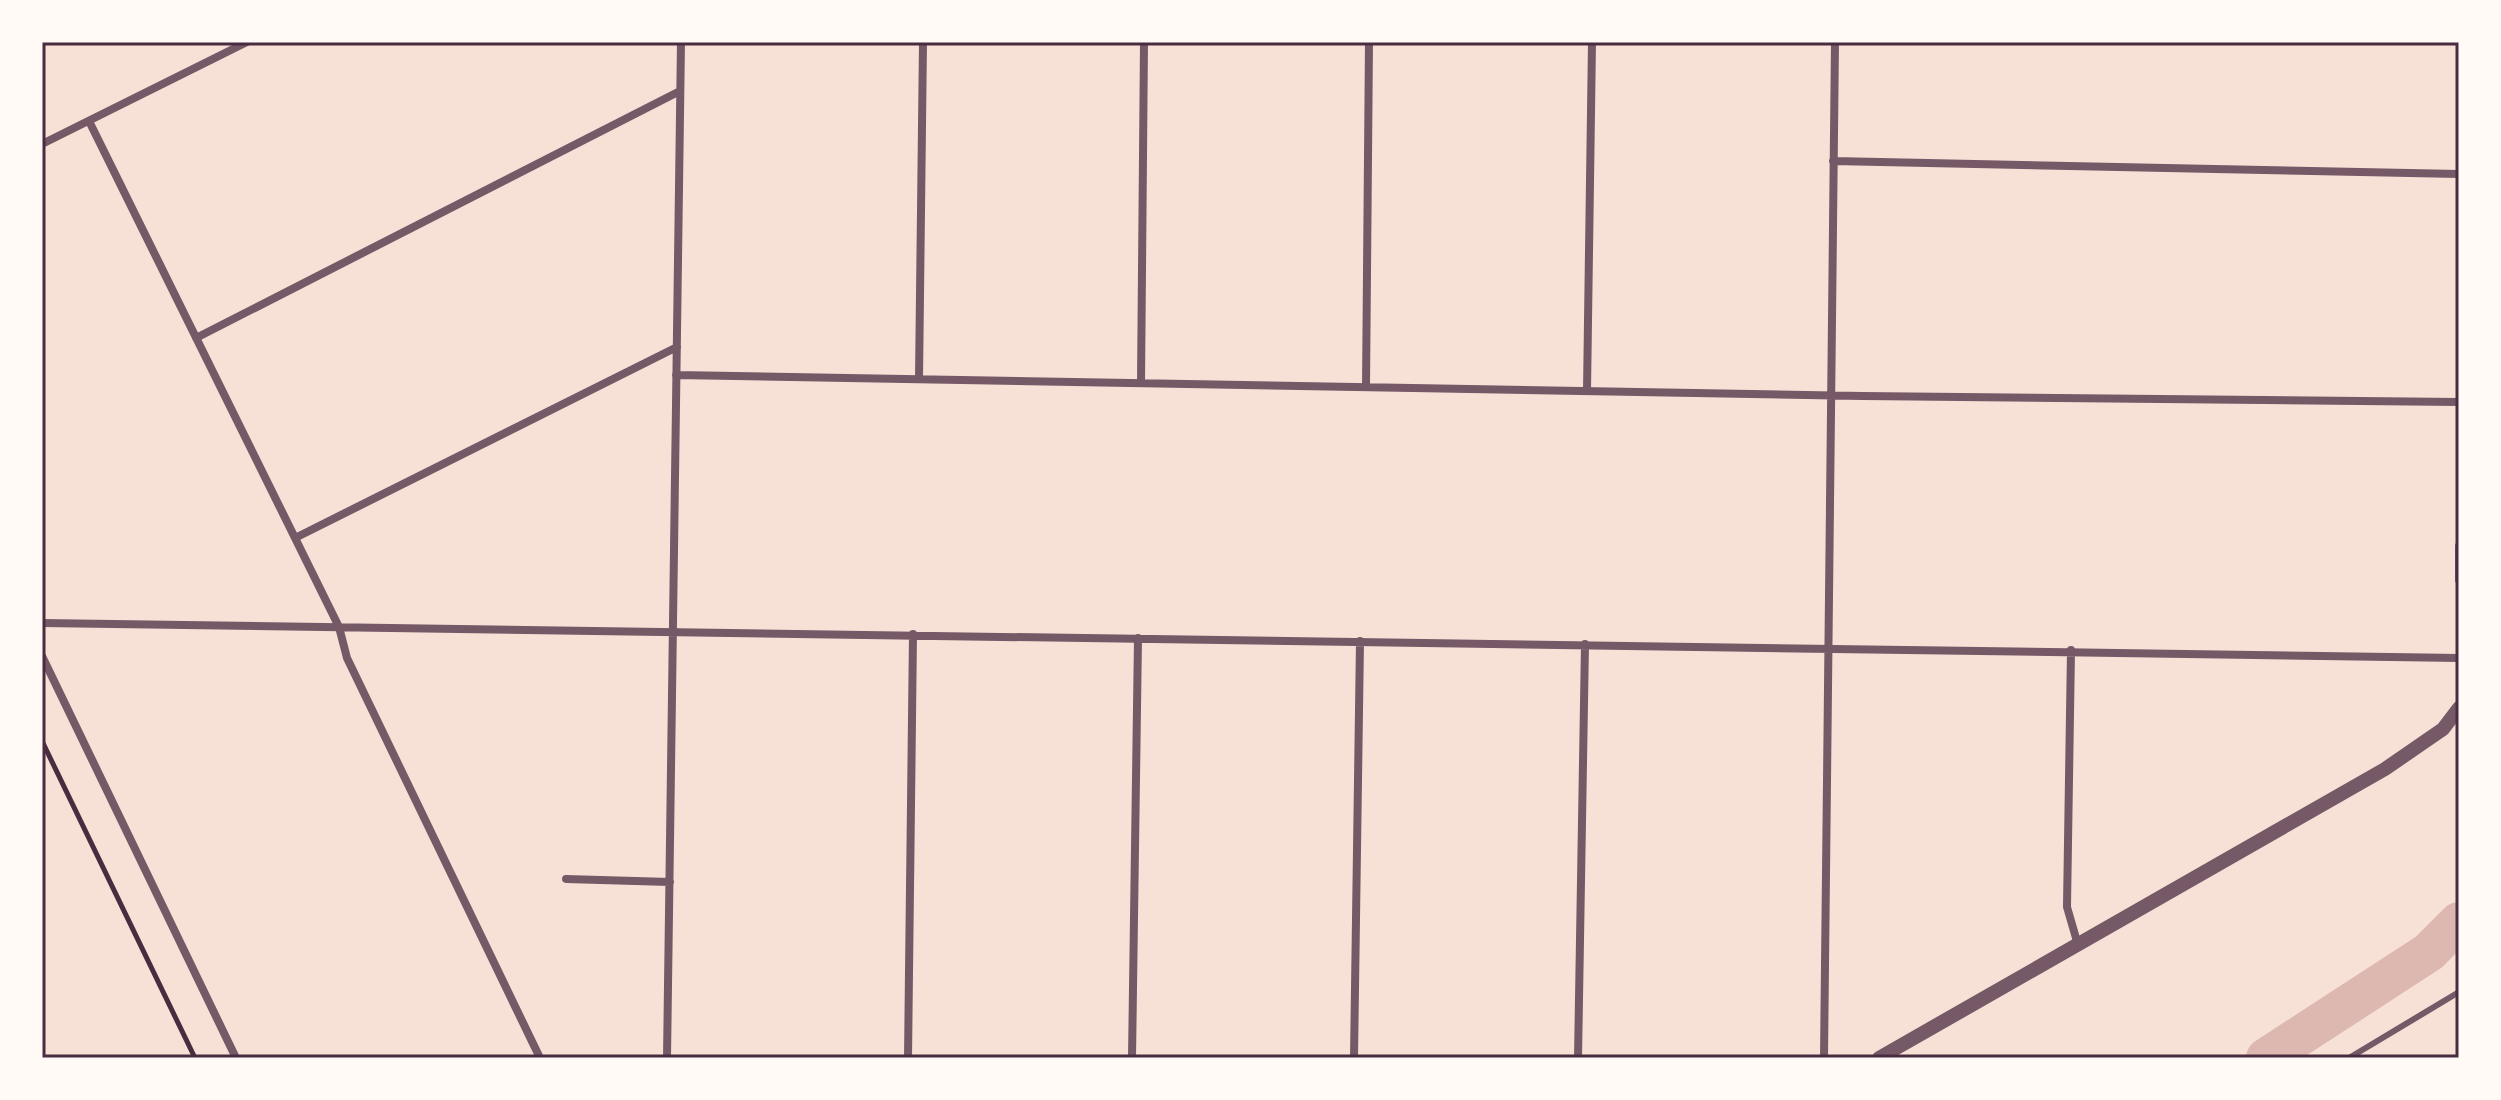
<svg xmlns="http://www.w3.org/2000/svg" width="2501" height="1100" font-family="Inter,sans-serif">
	<style>
		.lines { fill: none; stroke-linecap: round; stroke-linejoin: round }
		.canal { stroke: #dcb8b0; stroke-width: 40 }
		.path { stroke: #4a2c40; stroke-width: 5 }
		.service { stroke: #755966; stroke-width: 6 }
		.minor { stroke: #755966; stroke-width: 8 }
		.tertiary { stroke: #755966; stroke-width: 14 }
		.neatline { fill: none; stroke: #4a2c40; stroke-width: 3 }
	</style>
	<rect width="100%" height="100%" fill="#f7e1d7"/>
	<g class="lines">
		<path class="canal" d="M2266 1058 2429 952 2459 922"/>
		<path class="path" d="M42 741 195 1058"/>
		<path class="service" d="M2349 1058 2459 992"/>
		<path class="minor" d="M89 121 339 627 347 658 540 1058
			M42 144 247 42
			M1833 161 2459 174
			M196 338 680 91
			M676 375 1862 396 2459 402
			M919 379 923 42
			M1141 383 1144 42
			M1366 387 1369 42
			M1587 391 1592 42
			M295 538 677 347
			M2459 546V580
			M42 623 2459 658
			M2071 650 2067 907 2078 945
			M42 656 236 1058
			M566 879 670 882
			M667 1058 681 42
			M908 1058 913 634
			M1132 1058 1138 638
			M1354 1058 1360 641
			M1578 1058 1585 644
			M1824 1058 1835 42"/>
		<path class="tertiary" d="M1879 1058 2385 769 2443 729 2459 708"/>
	</g>
	<rect width="2501" height="1100" fill="none" stroke="#fffaf5" stroke-width="88"/>
	<rect x="44" y="44" width="2413" height="1012" class="neatline"/>
</svg>
